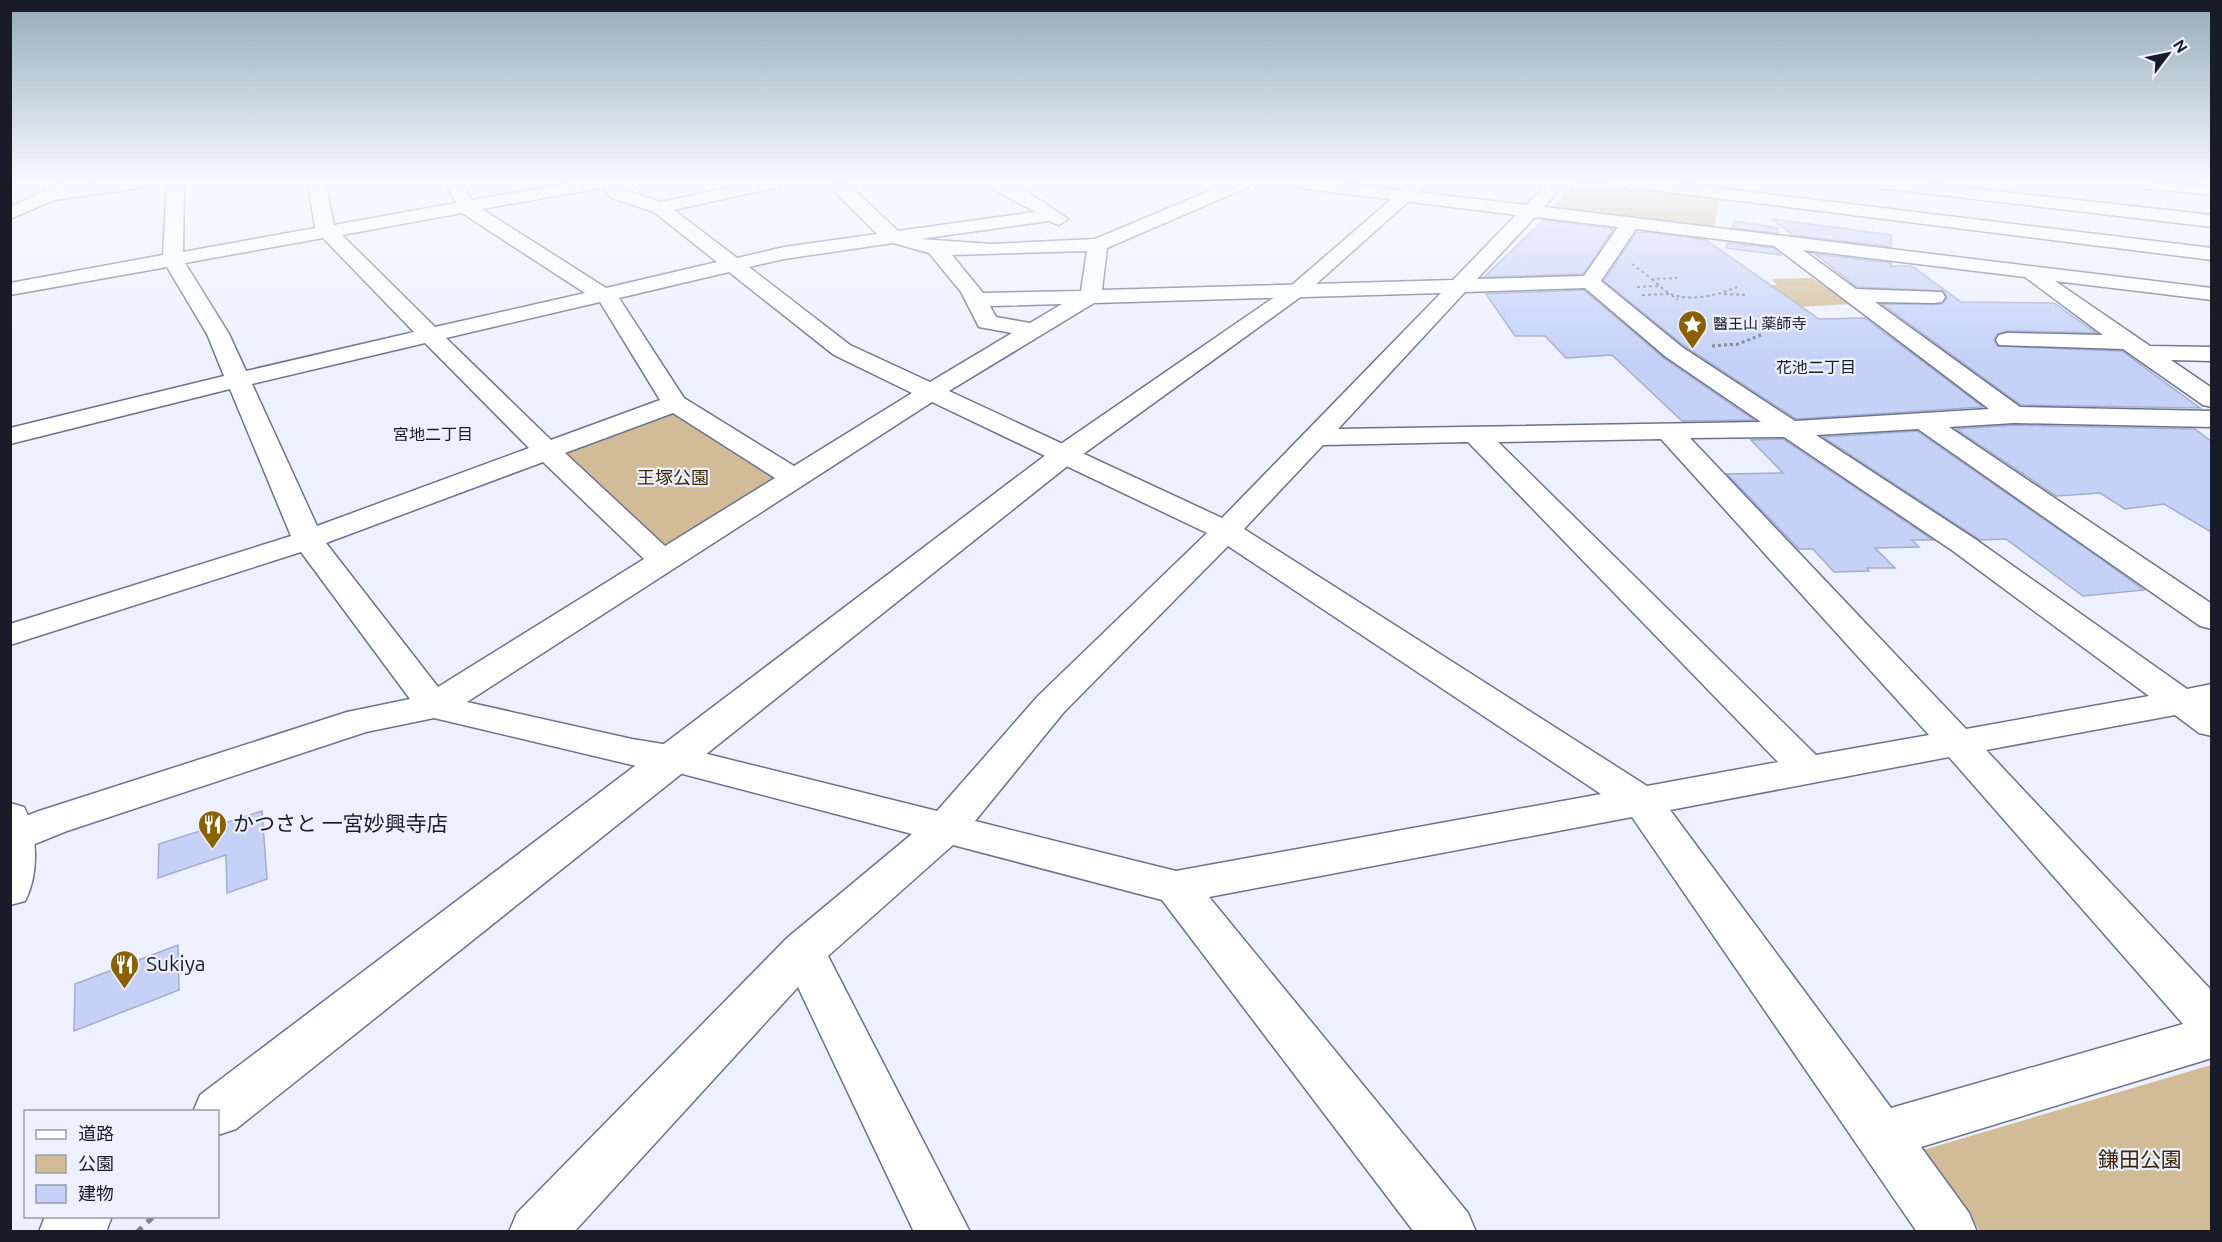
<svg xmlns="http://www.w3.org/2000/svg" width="2222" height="1242" font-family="Ubuntu,'Noto Sans JP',sans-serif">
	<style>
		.green { fill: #d2bc97 }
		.building { fill: #c5d1f7; stroke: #a3adcd; stroke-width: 1.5 }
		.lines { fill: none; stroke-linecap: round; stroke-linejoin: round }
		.street-casing { stroke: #697290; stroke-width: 3 }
		.secondary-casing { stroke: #697290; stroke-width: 3 }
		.path-far2 { stroke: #7f8390; stroke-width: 2; stroke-dasharray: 3 3; stroke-linecap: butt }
		.path-far1 { stroke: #7f8390; stroke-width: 3; stroke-dasharray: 3 3; stroke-linecap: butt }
		.path { stroke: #7f8390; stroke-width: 5; stroke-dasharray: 7 7; stroke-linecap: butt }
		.street { fill: #fff; fill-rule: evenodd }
		.secondary { fill: #fff; fill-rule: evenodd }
		.rail { stroke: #545865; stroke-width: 3; stroke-dasharray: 5 3; stroke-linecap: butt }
		.labels { text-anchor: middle; stroke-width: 4.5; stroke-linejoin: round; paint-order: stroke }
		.far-poi-label { font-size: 15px; fill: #181c28; stroke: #edf1ff; text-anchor: start }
		.far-neighbourhood-label { font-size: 16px; fill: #181c28; stroke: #edf1ff }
		.park-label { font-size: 18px; fill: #3b2903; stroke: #edf1ff }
		.near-poi-label { font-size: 21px; fill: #181c28; stroke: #edf1ff; text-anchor: start }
		.near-park-label { font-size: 21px; fill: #3b2903; stroke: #edf1ff }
	</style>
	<rect width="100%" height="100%" fill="#edf1ff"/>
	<path class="green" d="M1575 183H1605L1719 197 1714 231 1548 211Z
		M1812 278 1852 304 1778 308 1752 287 1777 285 1772 279Z
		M673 408 787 480 667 553 556 451Z
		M2211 1065V1231H1980L1923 1150Z"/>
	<path class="building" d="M1773 219 1891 235V247L1792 235Z
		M1544 220 1614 229 1583 274 1484 277Z
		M1734 221 1778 228V233L1732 228Z
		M1645 232 1706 240 1819 319 1865 318 1983 407 1796 419 1683 345 1604 281 1636 233Z
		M1728 243 1773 248 1781 255 1726 248Z
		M1815 254 1891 263V266H1912L1961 302 2054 303 2096 333 2006 331 1997 334 1994 339 1997 346 2122 351 2200 408 2021 405 1882 304H1942L1947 298 1944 291 1857 287Z
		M1584 290 1665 359 1754 420 1682 421 1612 355 1566 358 1545 336H1515L1486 294Z
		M2014 425 2195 429 2211 441V532L2164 504 2125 509 2100 493 2056 496 1956 429Z
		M1917 431 2084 547 2144 590 2083 596 2006 539 1980 540 1823 437Z
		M1783 439 1933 540H1912L1919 547 1875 548 1895 568H1867L1869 571 1834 572 1813 549H1799L1727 474 1783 473 1751 440Z
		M262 811 267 879 227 893 226 855 158 878 159 844Z
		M178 945 179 990 74 1031 75 984Z"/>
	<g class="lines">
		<defs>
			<path id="street" d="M62 183H75L78 186 104 183H149L140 188 54 200 10 219V207Z
				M167 183H184L183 252 315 228 308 183H325L334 225 456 203 446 183H462L472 200 572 183H616L624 190 661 202 750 183H780L778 187 674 210 737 258 784 247 877 234 826 183 848 184 898 231 1035 212C1026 206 986 187 984 183H1006L1023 189 1068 219 1059 225 1049 221 920 239 991 244 1095 239 1228 183H1250L1248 187 1107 248 1102 290 1453 280 1516 215 1300 188 1291 183H1340L1526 205 1548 183H1565L1544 207 2212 288V300L2055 281 2150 346 2212 347V361L2171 360 2212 388V407L2203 405 2123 349 1999 345 1996 340 1999 335 2007 333 2103 335 2025 277 1803 250 1856 289 1942 292 1945 297 1942 302 1934 303 1875 302 2020 407 2212 411V427L2014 423 1949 427 2212 604V629L2200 626 1918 429 1816 435 1975 539 2187 689 2212 684V736L2199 733 2175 715 1986 750 2212 991V1058L1921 1147 1969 1213 1977 1232H1917L1632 817 1209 897 1468 1213 1476 1232H1414L1162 900 953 845 828 956 970 1232H914L798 987 574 1232H509L517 1213 787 938 912 834 675 772 632 765 434 718 366 732 67 831 10 854V822L39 811 347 712 410 699 301 552 10 645V624L291 536 230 389 10 444V428L224 376 207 334 167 267 10 295V283L163 255ZM601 188 612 198 654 212 717 262 606 288 482 209ZM462 213 585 293 435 327 342 235ZM1535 217 1618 227 1584 276 1477 279ZM1636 229 1774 246 1989 409 1795 421 1682 347 1601 281ZM323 238 414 332 246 371 229 334 185 263ZM893 243 929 253 961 292 979 327 1012 333 930 382 850 345 749 267 784 259ZM1087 251 1081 291 983 293 952 255ZM729 272 834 355 912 393 794 466 684 398 619 298ZM1585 288 1666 357 1761 422 1338 429 1465 292ZM1441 293 1222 518 949 391 1094 303ZM600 302 660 400 551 440 446 338ZM1062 304 1030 323 996 317 990 306ZM425 343 529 448 317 526 252 384ZM932 402 1207 533 1038 696 937 811 675 746 632 739 467 702ZM673 413 775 478 665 546 565 453ZM1784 437 1953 551 2149 696 1966 729 1690 438ZM1661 439 1929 735 1816 755 1498 442ZM1468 442 1778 762 1647 786 1244 529 1323 445ZM543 462 644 559 438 687 326 543ZM1228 546 1601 794 1176 871 975 821 1064 712ZM1949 757 2183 1024 1891 1108 1670 810Z
				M1628 183H1676L2212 248V260L1637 188Z
				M1872 183H1923L2212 215V227L1881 188Z
				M2134 183 2212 185V195L2143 188Z"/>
			<path id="secondary" d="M1410 183H1429L1306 293 1075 460 236 1129 218 1135V1112H193L200 1095 1055 448 1292 285Z
				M10 803 24 807C38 832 39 875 25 901L10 905Z
				M45 1216H112L106 1232H39Z"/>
		</defs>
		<use href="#street" class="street-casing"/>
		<use href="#secondary" class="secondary-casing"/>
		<path class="path-far2" d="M1632 264 1652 279 1677 278
			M1652 279C1658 284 1664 291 1671 294 1690 302 1719 295 1737 287
			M1637 287 1660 286
			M1724 294 1747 295
			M1642 295 1670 294 1678 300"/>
		<path class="path-far1" d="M1712 346 1738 344 1761 335"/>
		<path class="path" d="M137 1232 154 1216"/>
		<use href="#street" class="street"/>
		<use href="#secondary" class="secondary"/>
		<path class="rail" d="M2184 183 2212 186"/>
	</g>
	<linearGradient id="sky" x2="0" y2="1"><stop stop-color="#94abb8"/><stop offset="0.51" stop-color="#f7f9ff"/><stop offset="1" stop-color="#f7f9ff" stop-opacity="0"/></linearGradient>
	<rect width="2222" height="356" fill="url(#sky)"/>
	<defs>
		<symbol id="sight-pin" viewBox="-11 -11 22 30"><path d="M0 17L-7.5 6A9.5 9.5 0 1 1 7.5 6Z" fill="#896100" stroke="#edf1ff"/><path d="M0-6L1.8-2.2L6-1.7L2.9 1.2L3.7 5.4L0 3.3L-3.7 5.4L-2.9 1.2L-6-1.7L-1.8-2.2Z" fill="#fff"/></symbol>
		<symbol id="restaurant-pin" viewBox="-11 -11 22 30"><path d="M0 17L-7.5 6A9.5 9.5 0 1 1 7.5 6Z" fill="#896100" stroke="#edf1ff"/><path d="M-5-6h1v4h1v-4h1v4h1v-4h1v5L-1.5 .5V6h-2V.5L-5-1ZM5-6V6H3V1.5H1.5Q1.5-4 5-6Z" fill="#fff"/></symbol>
	</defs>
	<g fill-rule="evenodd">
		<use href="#sight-pin" x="1676" y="308" width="33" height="45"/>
		<use href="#restaurant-pin" x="196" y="808" width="33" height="45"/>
		<use href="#restaurant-pin" x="108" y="948" width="33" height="45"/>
	</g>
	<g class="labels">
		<g class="far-poi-label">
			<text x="1713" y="329">醫王山 薬師寺</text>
		</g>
		<g class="far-neighbourhood-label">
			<text x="1816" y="373">花池二丁目</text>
			<text x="433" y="440">宮地二丁目</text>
		</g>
		<g class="park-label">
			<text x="673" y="484">王塚公園</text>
		</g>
		<g class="near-poi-label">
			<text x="233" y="831">かつさと 一宮妙興寺店</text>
			<text x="146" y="971">Sukiya</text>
		</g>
		<g class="near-park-label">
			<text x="2140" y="1167">鎌田公園</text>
		</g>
	</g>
	<rect width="2222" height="1242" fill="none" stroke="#181c28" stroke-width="24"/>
	<rect x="24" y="1110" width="195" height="108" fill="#edf1ff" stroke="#989ca9" stroke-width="1.5"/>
	<rect x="36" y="1130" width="30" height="9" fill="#ffffff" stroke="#989ca9" stroke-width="1.5"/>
	<text x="78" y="1140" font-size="18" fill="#181c28">道路</text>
	<rect x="36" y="1155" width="30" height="18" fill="#d2bc97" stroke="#989ca9" stroke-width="1.5"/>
	<text x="78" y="1170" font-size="18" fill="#181c28">公園</text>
	<rect x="36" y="1185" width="30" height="18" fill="#c5d1f7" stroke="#989ca9" stroke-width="1.5"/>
	<text x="78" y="1200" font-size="18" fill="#181c28">建物</text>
	<g transform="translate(2168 54) rotate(58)" stroke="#edf1ff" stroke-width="4.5" paint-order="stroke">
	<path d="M0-4.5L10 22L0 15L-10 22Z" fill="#181c28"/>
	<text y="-9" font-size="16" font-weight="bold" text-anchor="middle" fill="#181c28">N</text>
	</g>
</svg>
